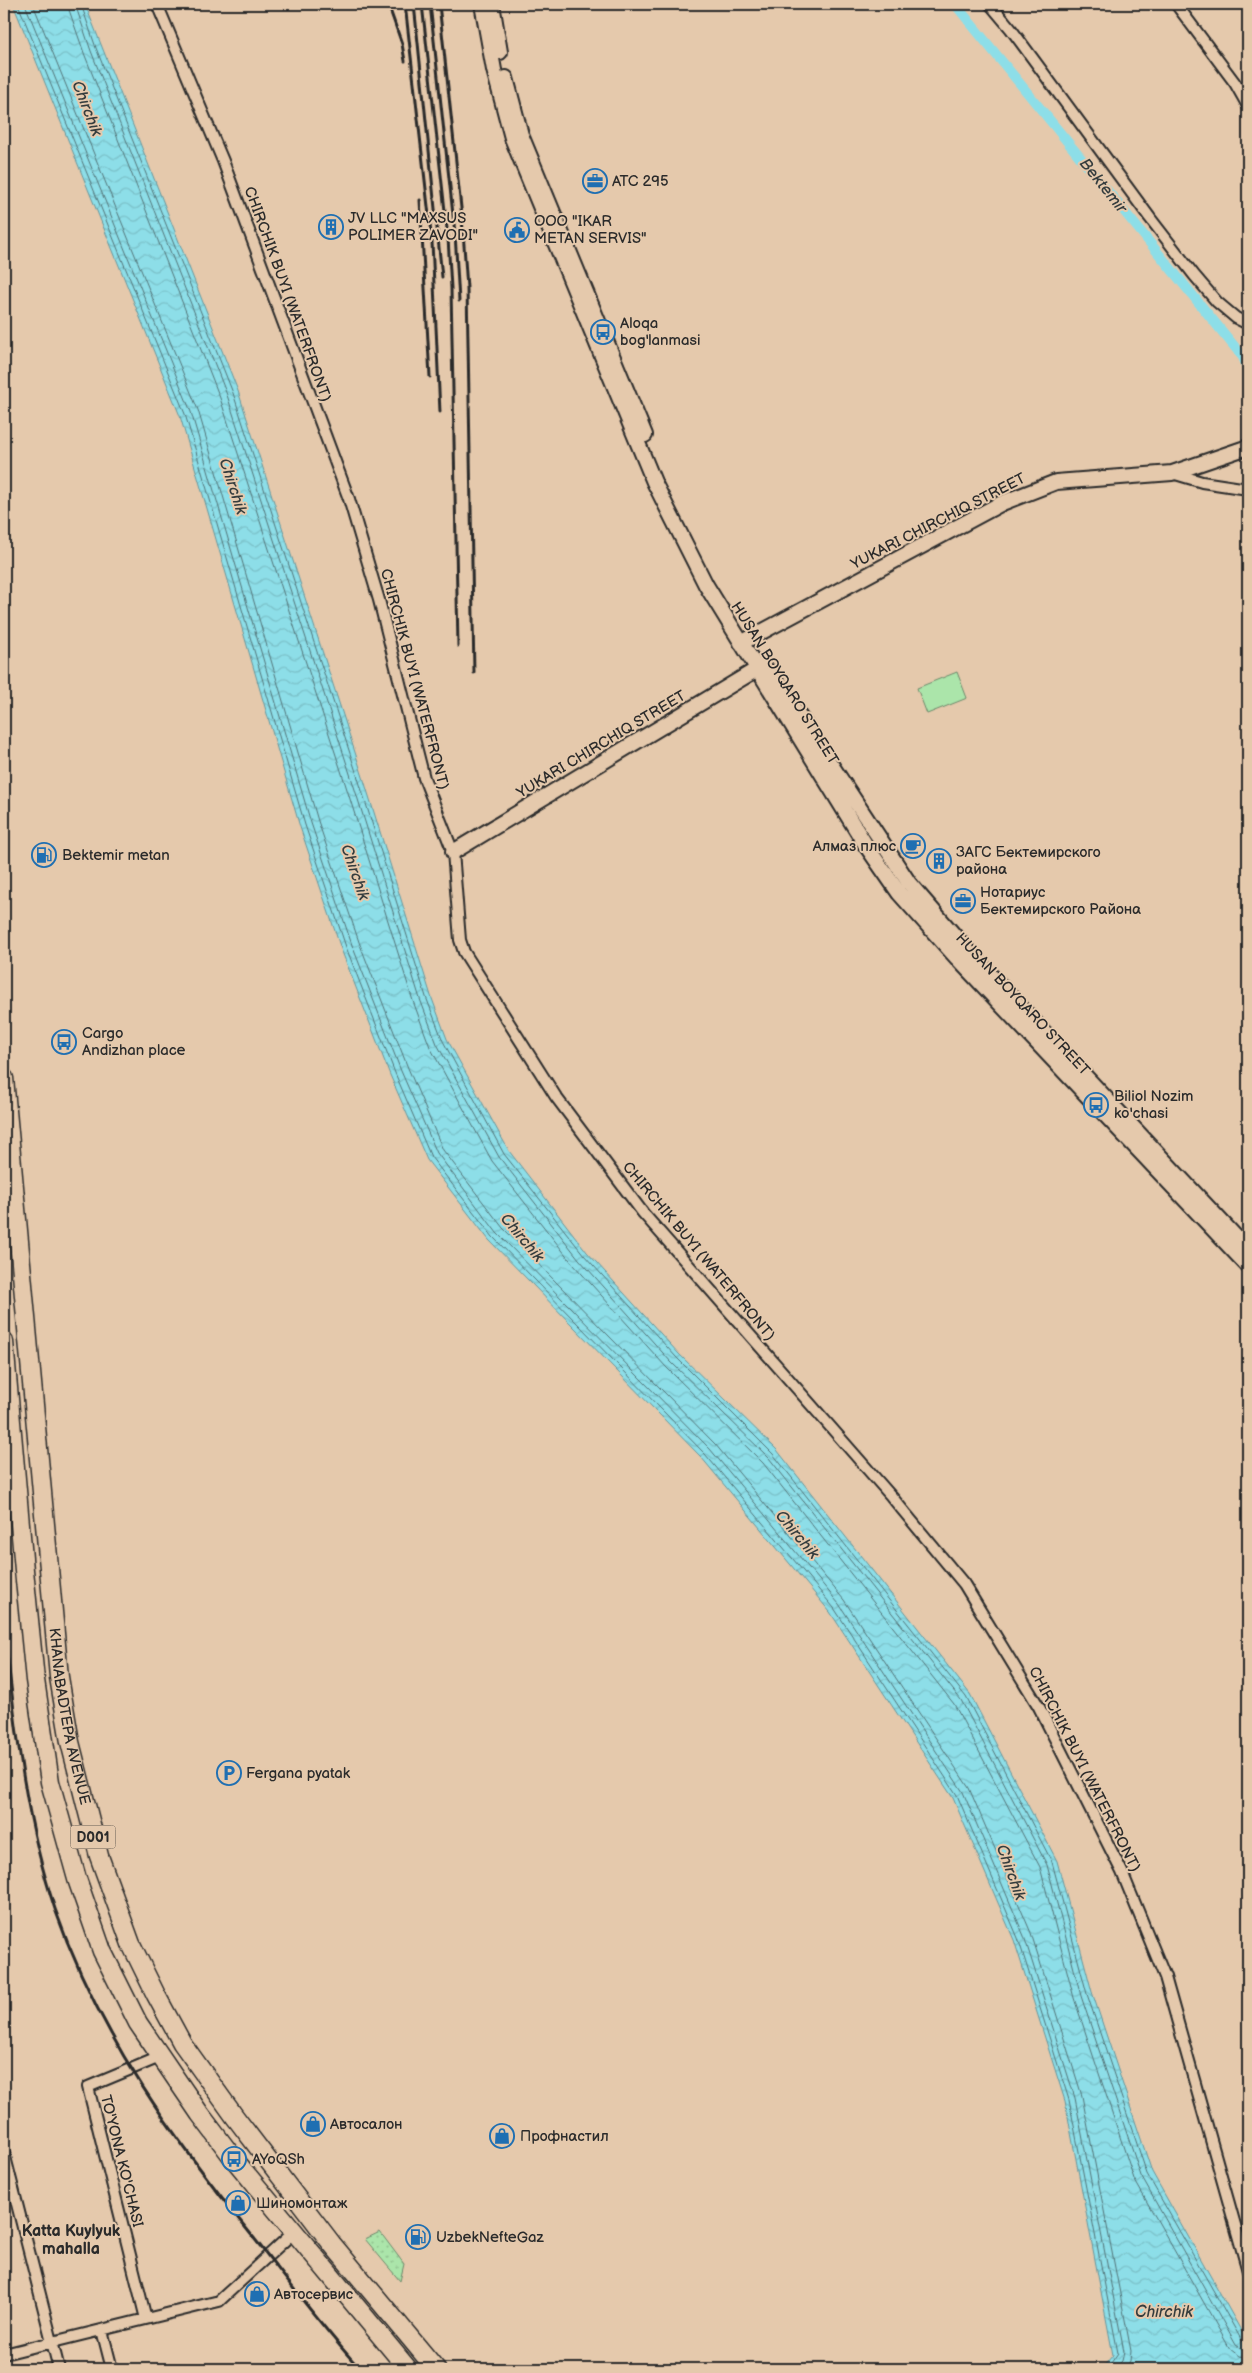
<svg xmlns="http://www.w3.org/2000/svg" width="1252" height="2373" font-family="'Balsamiq Sans',sans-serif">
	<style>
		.grass { fill: url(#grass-dots); stroke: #6b886a }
		.garden { fill: #abe5aa; stroke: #6b886a }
		.water { fill: url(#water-waves); stroke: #66969c }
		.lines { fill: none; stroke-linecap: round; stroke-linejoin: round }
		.shore { stroke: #527377; stroke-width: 1 }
		.canal { stroke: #8ddee8; stroke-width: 10 }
		.street-casing { stroke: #2b2b2b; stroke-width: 14 }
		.secondary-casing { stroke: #2b2b2b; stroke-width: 18 }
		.highway-casing { stroke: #2b2b2b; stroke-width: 21 }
		.street { stroke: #e5c9ac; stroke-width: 10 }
		.secondary { stroke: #e5c9ac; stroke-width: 14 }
		.highway { stroke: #e5c9ac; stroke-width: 18 }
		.rail { stroke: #2b2b2b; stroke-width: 3 }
		.labels { text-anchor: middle; stroke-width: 4; stroke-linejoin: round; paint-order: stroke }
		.shield { fill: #e5c9ac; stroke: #635a52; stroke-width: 1 }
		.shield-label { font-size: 14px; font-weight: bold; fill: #2b2b2b }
		.poi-label { font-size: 15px; fill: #2b2b2b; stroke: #e5c9ac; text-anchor: start }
		.street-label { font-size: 15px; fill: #2b2b2b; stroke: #e5c9ac }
		.water-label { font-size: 16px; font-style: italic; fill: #353d3e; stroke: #e5c9ac }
		.neighbourhood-label { font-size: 16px; font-weight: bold; fill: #2b2b2b; stroke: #e5c9ac }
	</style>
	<defs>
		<pattern id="grass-dots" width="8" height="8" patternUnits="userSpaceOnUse" patternTransform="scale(1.25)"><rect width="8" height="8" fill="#abe5aa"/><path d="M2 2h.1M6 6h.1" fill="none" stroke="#93c592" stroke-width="1.8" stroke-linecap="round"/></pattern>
		<pattern id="water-waves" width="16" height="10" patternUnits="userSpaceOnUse" patternTransform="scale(1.25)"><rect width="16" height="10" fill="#8ddee8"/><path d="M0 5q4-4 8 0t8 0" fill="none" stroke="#7abfc7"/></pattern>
	</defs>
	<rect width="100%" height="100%" fill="#e5c9ac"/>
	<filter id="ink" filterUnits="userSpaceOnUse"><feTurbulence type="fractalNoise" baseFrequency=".02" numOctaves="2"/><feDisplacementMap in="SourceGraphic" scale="10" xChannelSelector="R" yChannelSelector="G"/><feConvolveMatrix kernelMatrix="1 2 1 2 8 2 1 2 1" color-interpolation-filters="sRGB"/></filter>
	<g filter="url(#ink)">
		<path class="grass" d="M380 2232 404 2264 400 2281 365 2239Z"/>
		<path class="garden" d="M957 672 967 698 927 714 917 688Z"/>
		<path class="water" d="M13 4H85L238 391 363 777 431 996 447 1039 509 1151 587 1252 679 1354 777 1450 970 1694 1057 1861 1092 1992 1152 2172 1248 2343V2369H1101L1113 2355 1065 2101 1014 1940 953 1798 830 1612 701 1457 489 1240 427 1160 390 1075 341 949 300 827 180 416Z"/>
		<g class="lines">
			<path class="shore" d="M18 4 185 414 305 825 346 947 395 1073 431 1157 493 1237 705 1454 834 1608 957 1795 1018 1938 1069 2100 1118 2353 1107 2369
				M25 4 191 412 311 823 352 945 401 1071 437 1153 497 1233 710 1449 839 1604 963 1792 1024 1936 1075 2098 1124 2352 1122 2361 1114 2369
				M33 4 198 410 318 821 359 942 408 1068 443 1150 503 1228 715 1444 844 1600 969 1788 1031 1933 1082 2096 1131 2351 1130 2361 1125 2369
				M67 4 84 53 220 398 345 783 413 1001 430 1047 492 1161 573 1264 666 1367 763 1463 954 1704 1040 1867 1074 1998 1134 2179 1230 2349 1239 2356 1248 2358
				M75 4 91 51 227 395 352 780 420 999 437 1044 499 1157 579 1259 671 1362 769 1458 961 1700 1047 1865 1081 1996 1141 2176 1236 2345 1242 2349 1248 2351
				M81 4 96 48 233 393 358 778 426 997 443 1041 504 1154 584 1255 676 1357 773 1454 966 1697 1052 1862 1087 1994 1147 2174 1242 2341 1248 2344"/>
			<path class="canal" d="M955 4 1243 357 1248 369"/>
			<defs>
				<path id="street" d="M157 4 223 161 349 499 379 600 424 778 453 852 460 940 464 952 556 1097 643 1213 891 1496 964 1584 1039 1707 1122 1872 1165 1977 1248 2271
					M990 4 1011 29 1150 218 1194 275 1217 302 1236 318 1248 324
					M1176 4 1235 83 1248 106
					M1172 473 1202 482 1248 489
					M4 2153 59 2369
					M146 2319 88 2087 160 2057
					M102 2330 112 2369
					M4 2354 219 2301 294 2232"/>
				<path id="secondary" d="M482 4 494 70 512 138 654 482 706 585 865 844 899 893 957 958 1248 1266
					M492 4 500 52
					M506 78 521 135 645 435
					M741 643 1002 503 1056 482 1172 473 1248 447
					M770 672 909 883 966 949 1248 1250
					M453 852 764 665
					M4 1206 16 1204"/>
				<g id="highway">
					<path id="s1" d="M4 1078 59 1677 70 1742 99 1856 131 1944 156 1995 182 2043 235 2117 332 2244 436 2369"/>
					<path d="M4 1342 24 1570 35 1680 50 1782 77 1879 102 1951 138 2023 200 2114 234 2159 408 2369"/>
				</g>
			</defs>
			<use href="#street" class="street-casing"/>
			<use href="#secondary" class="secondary-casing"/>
			<use href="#highway" class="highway-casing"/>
			<use href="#street" class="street"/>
			<use href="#secondary" class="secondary"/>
			<use href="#highway" class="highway"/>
			<path class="rail" d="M388 4 402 44 405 61
				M405 4 432 242 440 412
				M414 4 442 277
				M422 4 448 238 451 288 458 646
				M430 4 455 233 459 301
				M439 4 462 217 467 288 474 673
				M420 200 430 377
				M4 1626C15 1721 24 1817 55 1909 101 2041 175 2140 261 2247 293 2288 325 2330 360 2369"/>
		</g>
	</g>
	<defs>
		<symbol id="office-ring" viewBox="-11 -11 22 22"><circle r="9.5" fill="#e5c9ac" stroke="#1f6fb2" stroke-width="1.5"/><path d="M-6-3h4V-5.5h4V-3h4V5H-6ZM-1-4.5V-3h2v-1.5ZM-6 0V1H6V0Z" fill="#1f6fb2"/></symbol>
		<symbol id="building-ring" viewBox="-11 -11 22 22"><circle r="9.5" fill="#e5c9ac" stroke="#1f6fb2" stroke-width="1.5"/><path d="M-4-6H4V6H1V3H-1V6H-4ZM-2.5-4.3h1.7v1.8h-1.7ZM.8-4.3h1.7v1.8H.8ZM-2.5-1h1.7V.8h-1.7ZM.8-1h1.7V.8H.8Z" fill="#1f6fb2"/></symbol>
		<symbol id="civic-ring" viewBox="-11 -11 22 22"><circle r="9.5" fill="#e5c9ac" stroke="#1f6fb2" stroke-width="1.5"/><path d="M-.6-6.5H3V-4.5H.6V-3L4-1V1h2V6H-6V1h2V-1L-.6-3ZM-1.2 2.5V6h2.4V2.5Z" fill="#1f6fb2"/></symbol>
		<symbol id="bus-ring" viewBox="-11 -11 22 22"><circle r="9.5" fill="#e5c9ac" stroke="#1f6fb2" stroke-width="1.5"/><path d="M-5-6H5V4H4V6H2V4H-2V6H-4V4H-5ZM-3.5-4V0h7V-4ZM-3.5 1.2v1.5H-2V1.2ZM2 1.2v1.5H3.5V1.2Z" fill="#1f6fb2"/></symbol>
		<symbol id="cafe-ring" viewBox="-11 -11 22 22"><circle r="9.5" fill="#e5c9ac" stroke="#1f6fb2" stroke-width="1.5"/><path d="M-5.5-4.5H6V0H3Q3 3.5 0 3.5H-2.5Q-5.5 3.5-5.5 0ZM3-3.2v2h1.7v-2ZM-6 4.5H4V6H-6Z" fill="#1f6fb2"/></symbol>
		<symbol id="fuel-ring" viewBox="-11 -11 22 22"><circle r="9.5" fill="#e5c9ac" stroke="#1f6fb2" stroke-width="1.5"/><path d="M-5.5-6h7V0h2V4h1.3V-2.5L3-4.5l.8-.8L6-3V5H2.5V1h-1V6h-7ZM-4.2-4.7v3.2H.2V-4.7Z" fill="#1f6fb2"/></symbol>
		<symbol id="parking-ring" viewBox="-11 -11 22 22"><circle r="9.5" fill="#e5c9ac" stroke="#1f6fb2" stroke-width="1.5"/><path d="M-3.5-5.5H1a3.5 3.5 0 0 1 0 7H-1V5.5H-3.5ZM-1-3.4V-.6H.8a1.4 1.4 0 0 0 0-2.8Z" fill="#1f6fb2"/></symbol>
		<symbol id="shop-ring" viewBox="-11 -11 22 22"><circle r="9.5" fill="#e5c9ac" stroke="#1f6fb2" stroke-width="1.5"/><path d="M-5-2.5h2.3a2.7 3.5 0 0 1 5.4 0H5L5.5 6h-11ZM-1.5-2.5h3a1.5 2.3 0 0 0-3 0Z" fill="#1f6fb2"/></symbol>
	</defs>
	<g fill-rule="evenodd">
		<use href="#office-ring" x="581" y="167" width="28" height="28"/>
		<use href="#building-ring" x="317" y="213" width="28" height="28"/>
		<use href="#civic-ring" x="503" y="216" width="28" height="28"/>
		<use href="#bus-ring" x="589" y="318" width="28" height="28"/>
		<use href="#cafe-ring" x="899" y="832" width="28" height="28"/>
		<use href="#fuel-ring" x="30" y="841" width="28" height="28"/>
		<use href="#building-ring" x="925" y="847" width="28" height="28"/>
		<use href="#office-ring" x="949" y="887" width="28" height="28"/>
		<use href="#bus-ring" x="50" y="1028" width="28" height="28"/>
		<use href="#bus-ring" x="1082" y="1091" width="28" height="28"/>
		<use href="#parking-ring" x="215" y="1759" width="28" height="28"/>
		<use href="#shop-ring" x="299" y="2110" width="28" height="28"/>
		<use href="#shop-ring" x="488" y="2122" width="28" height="28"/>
		<use href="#bus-ring" x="220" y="2145" width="28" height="28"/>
		<use href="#shop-ring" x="224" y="2189" width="28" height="28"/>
		<use href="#fuel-ring" x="404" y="2223" width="28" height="28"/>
		<use href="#shop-ring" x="243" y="2280" width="28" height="28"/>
	</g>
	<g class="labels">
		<rect class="shield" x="70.5" y="1825.5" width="45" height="23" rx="4"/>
		<g class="shield-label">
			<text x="93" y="1842">D001</text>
		</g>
		<g class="poi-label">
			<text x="612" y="186">ATC 295</text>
			<text x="348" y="223">JV LLC "MAXSUS<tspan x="348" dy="17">POLIMER ZAVODI"</tspan></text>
			<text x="534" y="226">OOO "IKAR<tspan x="534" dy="17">METAN SERVIS"</tspan></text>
			<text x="620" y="328">Aloqa<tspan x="620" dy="17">bog'lanmasi</tspan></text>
			<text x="896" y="851" text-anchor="end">Алмаз плюс</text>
			<text x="956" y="857">ЗАГС Бектемирского<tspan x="956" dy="17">района</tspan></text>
			<text x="62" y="860">Bektemir metan</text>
			<text x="980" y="897">Нотариус<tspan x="980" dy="17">Бектемирского Района</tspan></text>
			<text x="82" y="1038">Cargo<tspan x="82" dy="17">Andizhan place</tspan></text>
			<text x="1114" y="1101">Biliol Nozim<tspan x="1114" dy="17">ko'chasi</tspan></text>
			<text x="246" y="1778">Fergana pyatak</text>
			<text x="330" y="2129">Автосалон</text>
			<text x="520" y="2141">Профнастил</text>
			<text x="252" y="2164">AYoQSh</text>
			<text x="256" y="2208">Шиномонтаж</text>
			<text x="436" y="2242">UzbekNefteGaz</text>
			<text x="274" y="2299">Автосервис</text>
		</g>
		<g class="street-label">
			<text transform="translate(288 294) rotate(70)" y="5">CHIRCHIK BUYI (WATERFRONT)</text>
			<text transform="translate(938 521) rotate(-27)" y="5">YUKARI CHIRCHIQ STREET</text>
			<text transform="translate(415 679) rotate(75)" y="5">CHIRCHIK BUYI (WATERFRONT)</text>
			<text transform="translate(785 683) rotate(58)" y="5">HUSAN BOYQARO STREET</text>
			<text transform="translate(601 744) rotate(-31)" y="5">YUKARI CHIRCHIQ STREET</text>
			<text transform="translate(1023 1004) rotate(47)" y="5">HUSAN BOYQARO STREET</text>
			<text transform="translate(699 1251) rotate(50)" y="5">CHIRCHIK BUYI (WATERFRONT)</text>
			<text dy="5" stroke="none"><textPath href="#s1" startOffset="642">KHANABADTEPA AVENUE</textPath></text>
			<text transform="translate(1085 1769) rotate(63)" y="5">CHIRCHIK BUYI (WATERFRONT)</text>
			<text transform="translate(122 2161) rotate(76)" y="5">TO'YONA KO'CHASI</text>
		</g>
		<g class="water-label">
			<text transform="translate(88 108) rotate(69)" y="6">Chirchik</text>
			<text transform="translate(1104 185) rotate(51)" y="6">Bektemir</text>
			<text transform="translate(234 486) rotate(72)" y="6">Chirchik</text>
			<text transform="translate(356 872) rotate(71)" y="6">Chirchik</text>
			<text transform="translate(523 1237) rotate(50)" y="6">Chirchik</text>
			<text transform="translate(798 1534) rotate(50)" y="6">Chirchik</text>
			<text transform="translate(1012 1872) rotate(70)" y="6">Chirchik</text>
			<text x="1164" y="2317">Chirchik</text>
		</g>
		<g class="neighbourhood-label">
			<text x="71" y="2236">Katta Kuylyuk<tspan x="71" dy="18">mahalla</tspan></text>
		</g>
	</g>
	<rect width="1252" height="2373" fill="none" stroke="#e5c9ac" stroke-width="20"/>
	<rect x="10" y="10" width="1232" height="2353" fill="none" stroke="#2b2b2b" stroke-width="2" filter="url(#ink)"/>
</svg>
